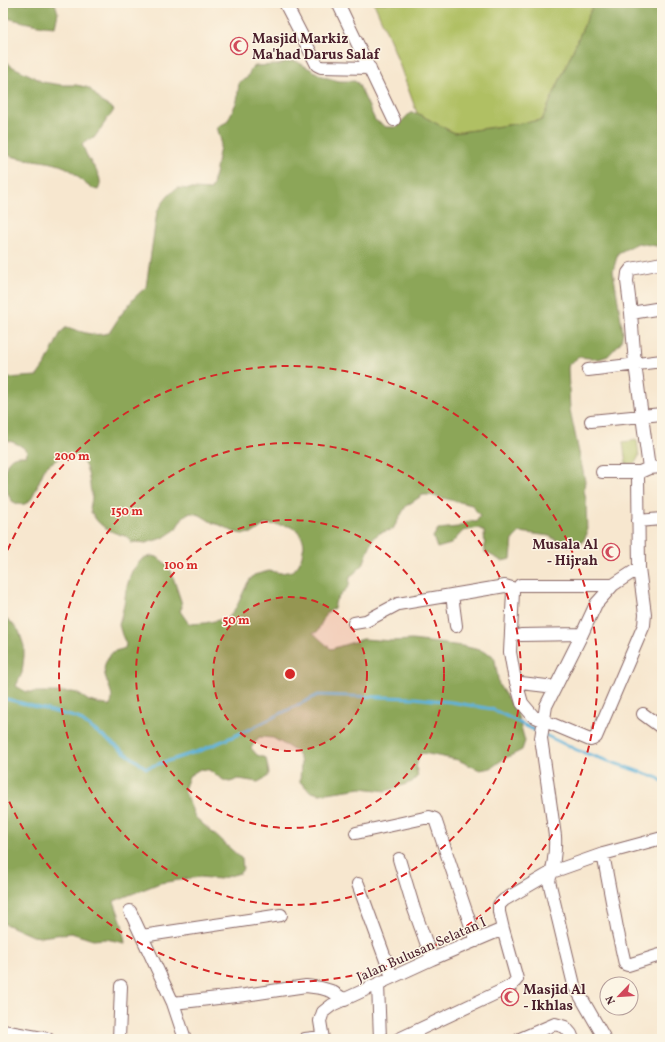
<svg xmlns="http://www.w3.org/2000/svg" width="665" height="1042" font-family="Vollkorn,serif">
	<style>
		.green { fill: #b0c063; stroke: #7d7047 }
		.forest { fill: #8ca659; stroke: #6b6242 }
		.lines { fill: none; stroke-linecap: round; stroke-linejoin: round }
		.stream { stroke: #5fb2da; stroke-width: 3 }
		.minor-casing { stroke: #876564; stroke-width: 14 }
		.minor { stroke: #fff; stroke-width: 12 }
		.ring { fill: none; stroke: #d62828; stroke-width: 2; stroke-dasharray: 7 5 }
		.labels { text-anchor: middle; stroke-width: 3; stroke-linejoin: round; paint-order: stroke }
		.poi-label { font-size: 14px; font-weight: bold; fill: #4a1f2b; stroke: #fcf5e5; text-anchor: start }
		.street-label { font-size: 14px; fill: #4a1f2b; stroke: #fcf5e5 }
		.centre { fill: #d62828; stroke: #fcf5e5; stroke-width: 2 }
		.ring-label { font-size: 12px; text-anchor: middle; font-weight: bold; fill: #d62828; stroke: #fcf5e5; stroke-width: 3; stroke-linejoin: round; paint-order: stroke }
	</style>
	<rect width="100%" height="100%" fill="#fcf5e5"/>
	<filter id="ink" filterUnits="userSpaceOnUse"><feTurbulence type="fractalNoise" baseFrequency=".025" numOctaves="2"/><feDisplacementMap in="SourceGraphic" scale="8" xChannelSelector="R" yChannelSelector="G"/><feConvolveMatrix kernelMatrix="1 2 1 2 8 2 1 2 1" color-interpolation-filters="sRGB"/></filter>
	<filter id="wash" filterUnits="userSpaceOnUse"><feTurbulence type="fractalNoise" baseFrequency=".012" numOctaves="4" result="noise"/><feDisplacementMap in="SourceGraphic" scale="16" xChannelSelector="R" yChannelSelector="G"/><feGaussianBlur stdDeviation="0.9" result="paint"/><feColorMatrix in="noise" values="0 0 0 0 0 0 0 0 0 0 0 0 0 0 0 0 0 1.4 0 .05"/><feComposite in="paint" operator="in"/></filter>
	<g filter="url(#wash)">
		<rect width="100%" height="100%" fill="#f7e7cf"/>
		<path class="green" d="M374 3H594L542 120 454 133 417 113 393 47Z
			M637 440 639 456 635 463 626 464 623 442Z"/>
		<path class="forest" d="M3 3H55L58 13 55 27C37 26 20 21 3 17Z
			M594 3H662V247L638 243 618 253 613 271 623 332 621 342 608 356 599 359 579 357 569 364 568 368 570 410 585 481 584 490 586 500 587 534 582 543 568 546 549 536 520 532 513 539 511 559 502 561 485 552 484 531 478 528 463 531 451 544 437 548 433 537 438 529 458 527 469 521 476 522 480 516 472 505 430 495H423L406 506 393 529 380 533 373 538 363 565 350 577 349 586 336 600 334 608 326 614 317 632 313 633 331 649 363 639 392 641 412 640 462 646 480 650 492 655 495 660 499 685 517 713 525 741 522 750 502 760 491 768 480 770 458 760 423 753 419 755 416 767 418 776 412 782 386 791 361 788 320 794 311 792 300 782 301 762 297 752 273 738 259 737 251 748 257 755 266 758 269 773 267 777 258 782 239 779 230 782 225 781 209 770 200 769 189 776 184 790 195 817 242 859 243 869 240 873 219 879 200 877 160 883 114 901 122 923 125 943 106 939 93 940 71 933 41 937 32 936 3 923V618L9 620 19 631 24 646V656L22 673 16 686 26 692H72L77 693 89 701 110 706C118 691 97 675 107 660 109 657 110 654 113 652 116 650 121 650 125 648L126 644 122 635 119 625 124 605 126 590 130 576 132 571 142 559 147 557 152 556 157 557 165 563 171 571 181 601 182 607 180 611 189 624 205 623 228 618 237 606 248 582 254 575 269 571 281 573 292 571 296 568 299 564 302 555 304 545 303 540 298 531 289 526 269 524 264 525 253 533 243 534 234 532 220 525 213 523 200 515 191 513 187 514 183 517 175 530 163 538 146 543 136 542 131 543 128 537C114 533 101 529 93 515 88 509 91 505 92 498 92 494 90 489 90 485 88 473 87 459 72 456 71 456 67 456 66 456 60 457 49 464 45 468L32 498C26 506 20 506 12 501 4 491 0 463 14 457 17 456 22 456 26 456L27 452C22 444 12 442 3 439V375L7 378 37 376 46 363 60 334 63 330 67 327C82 332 93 337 109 333L120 316 134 298 146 287 157 212C162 204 168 194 177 188L211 190 213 185 221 141C220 136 218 132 217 127L227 122 237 101 239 82 247 78 251 69 255 66 278 65 286 62 296 61 324 77 339 81H354L358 83 375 120 386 127H396L410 113H417L454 133 542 120Z
			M3 57 11 66 34 77 42 82 62 85H76L86 87 90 89 103 103 112 108 114 110 110 116 106 119V121L94 138 85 141 82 144C84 148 85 152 87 156 93 167 105 178 98 190 86 188 80 177 70 170 59 162 38 161 25 159 17 158 10 156 3 153Z"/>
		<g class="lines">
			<path class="stream" d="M3 698 78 718 146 768 202 750 248 730 318 695 414 698 451 702 492 709 540 733
				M545 735 579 751 658 778 662 781"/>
		</g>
	</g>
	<g filter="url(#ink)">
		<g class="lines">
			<defs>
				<path id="minor" d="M285 3 314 59 317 65 321 67 370 68
					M338 3 394 120
					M631 313 662 308
					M588 370 662 361
					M591 421 662 414
					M649 468 662 467
					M602 472H640
					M638 521 662 519
					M520 585H613
					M452 595 456 626
					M354 623 366 621 398 604 505 586 512 588 513 592 510 652 514 675 522 703 533 716 590 740 593 739 596 737 644 625 645 614 639 568
					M521 635 582 634
					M521 683 555 687
					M643 714 662 728
					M356 833 429 817 435 819 476 941
					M603 854 617 928 625 964 628 965 660 955H662
					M399 859 414 909 432 959
					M358 884 392 977
					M130 911 173 1003 185 1039
					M142 936 281 915
					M378 984 380 1039
					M173 1003 245 995 306 986 321 988 331 991 345 1000
					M3 1031 48 1039
					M119 1039 121 986
					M305 1039 322 1037
					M323 1039 320 1021 323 1012 332 1005 432 959 503 929 499 912V905L504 900 552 872 603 854 662 838
					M399 1039 503 990 512 985 517 979 503 929
					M520 1039 555 1024 565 1027 571 1034 573 1039
					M605 1039 574 985 549 881C554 865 556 853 555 836L541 738 546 706 582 634 596 604 613 585 639 568 638 476 640 472 649 468 635 364 631 313 627 281 628 273 631 269 662 263"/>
			</defs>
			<use href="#minor" class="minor-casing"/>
			<use href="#minor" class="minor"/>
		</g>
	</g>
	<circle cx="290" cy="674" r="77" fill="#d62828" fill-opacity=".12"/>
	<g class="ring">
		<circle cx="290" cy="674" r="77"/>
		<circle cx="290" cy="674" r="154"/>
		<circle cx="290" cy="674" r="231"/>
		<path d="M3 561A308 308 0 1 1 3 787"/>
	</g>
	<defs>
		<symbol id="mosque-ring" viewBox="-11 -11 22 22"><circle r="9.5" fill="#fcf5e5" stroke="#d1495b" stroke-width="1.5"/><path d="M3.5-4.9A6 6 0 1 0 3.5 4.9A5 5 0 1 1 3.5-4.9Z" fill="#d1495b"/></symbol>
	</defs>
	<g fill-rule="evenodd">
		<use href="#mosque-ring" x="229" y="36" width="20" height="20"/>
		<use href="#mosque-ring" x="601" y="542" width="20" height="20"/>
		<use href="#mosque-ring" x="500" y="987" width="20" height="20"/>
	</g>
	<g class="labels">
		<g class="poi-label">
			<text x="252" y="43">Masjid Markiz<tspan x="252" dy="16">Ma'had Darus Salaf</tspan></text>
			<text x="598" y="549" text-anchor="end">Musala Al<tspan x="598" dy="16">- Hijrah</tspan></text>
			<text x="523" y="994">Masjid Al<tspan x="523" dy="16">- Ikhlas</tspan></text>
		</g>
		<g class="street-label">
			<text transform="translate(421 949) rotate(-24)" y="5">Jalan Bulusan Selatan I</text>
		</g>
	</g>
	<circle cx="290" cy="674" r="6" class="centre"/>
	<g class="ring-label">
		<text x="72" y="460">200 m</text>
		<text x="127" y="515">150 m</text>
		<text x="181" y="569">100 m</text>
		<text x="236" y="624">50 m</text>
	</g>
	<rect width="665" height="1042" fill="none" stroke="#fcf5e5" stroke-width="16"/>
	<g transform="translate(619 996) rotate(245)"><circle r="19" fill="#fcf5e5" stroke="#b59f9b"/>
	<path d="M0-3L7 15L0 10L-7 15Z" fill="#d1495b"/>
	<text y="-6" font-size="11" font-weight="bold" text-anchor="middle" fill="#4a1f2b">N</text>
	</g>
</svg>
